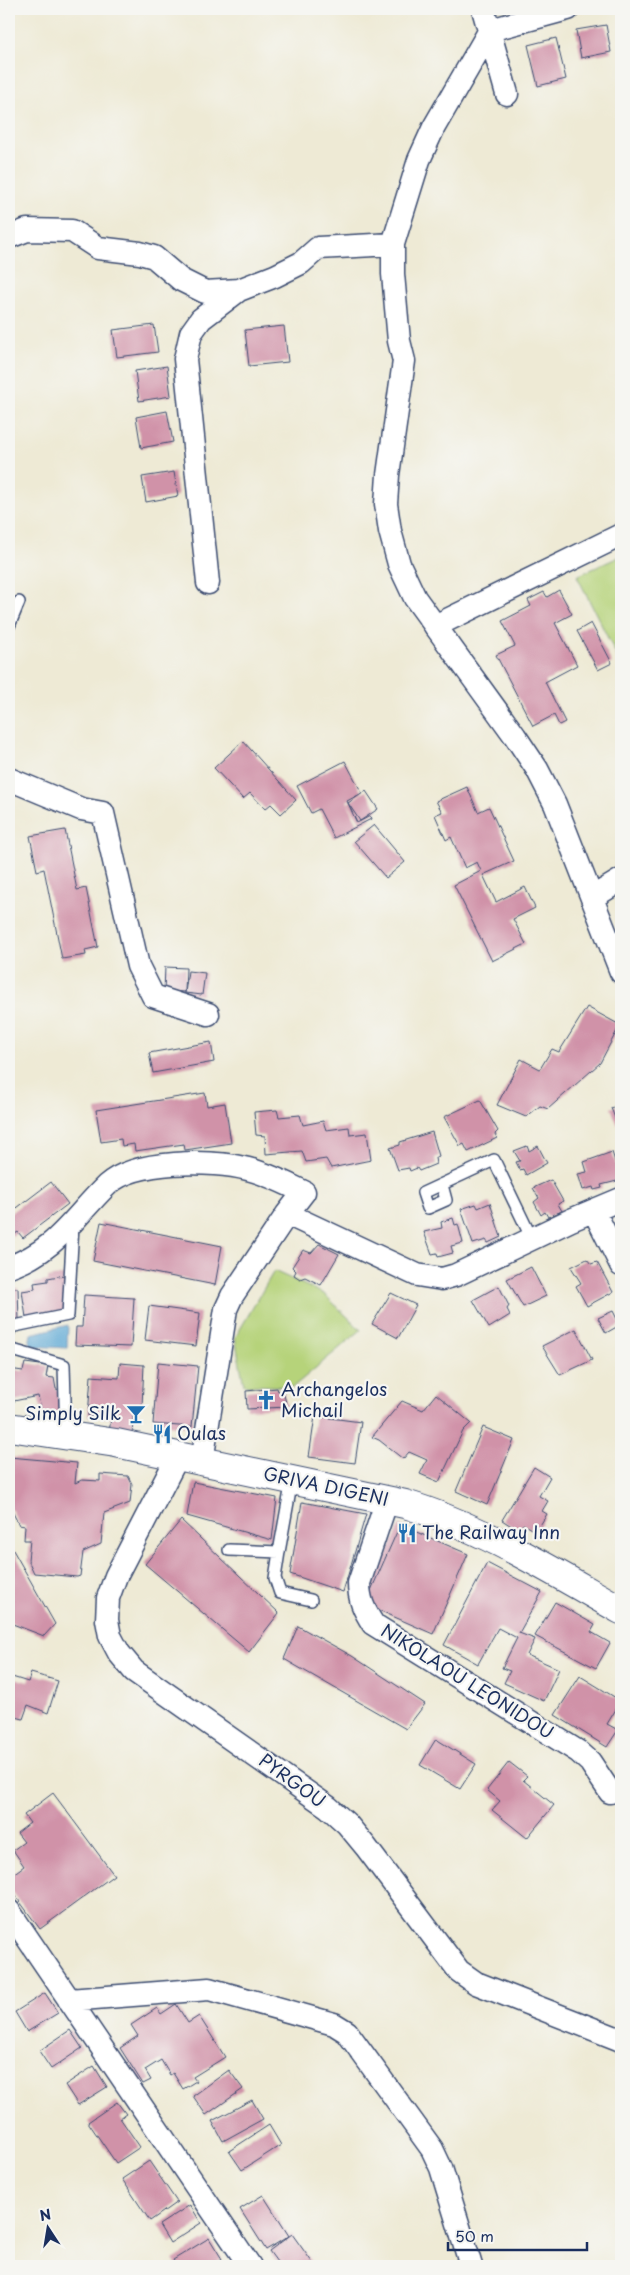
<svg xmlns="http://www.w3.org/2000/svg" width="630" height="2275" font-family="'Playpen Sans',sans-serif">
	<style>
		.green { fill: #b6d37a; stroke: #68816c }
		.water { fill: #5ba7d4; stroke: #3b6b99 }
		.building { fill: #d092a8 }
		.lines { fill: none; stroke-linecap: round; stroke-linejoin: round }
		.service-casing { stroke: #3b4b70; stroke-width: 14 }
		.minor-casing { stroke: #3b4b70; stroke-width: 25 }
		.secondary-casing { stroke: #3b4b70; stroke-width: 30 }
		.service { stroke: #fff; stroke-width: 11 }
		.minor { stroke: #fff; stroke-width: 22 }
		.secondary { stroke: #fff; stroke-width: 28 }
		.labels { text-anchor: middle; stroke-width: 4.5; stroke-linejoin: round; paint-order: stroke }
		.poi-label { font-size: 18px; fill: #1b2f5e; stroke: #f6f6f2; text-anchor: start }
		.street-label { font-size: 18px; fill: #1b2f5e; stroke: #f6f6f2 }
	</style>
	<rect width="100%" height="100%" fill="#f6f6f2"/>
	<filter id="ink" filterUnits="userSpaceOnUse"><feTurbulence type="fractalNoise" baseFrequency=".02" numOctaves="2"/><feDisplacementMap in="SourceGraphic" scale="10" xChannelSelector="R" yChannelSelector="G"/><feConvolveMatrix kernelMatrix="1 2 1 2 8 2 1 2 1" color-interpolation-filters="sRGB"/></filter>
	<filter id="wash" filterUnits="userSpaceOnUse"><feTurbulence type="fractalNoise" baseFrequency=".0096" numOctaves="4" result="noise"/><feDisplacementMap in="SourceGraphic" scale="20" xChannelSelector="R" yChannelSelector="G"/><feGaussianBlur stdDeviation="1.12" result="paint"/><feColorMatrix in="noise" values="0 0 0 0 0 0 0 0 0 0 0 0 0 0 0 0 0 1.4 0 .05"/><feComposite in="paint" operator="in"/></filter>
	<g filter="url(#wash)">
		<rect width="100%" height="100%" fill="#eeead5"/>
		<path class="green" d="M621 556V664L577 576Z
			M274 1271 324 1294 361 1330 293 1387 244 1385 235 1338Z"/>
		<path class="water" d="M68 1325 67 1348 29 1346 31 1334Z"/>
		<g id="blocks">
			<path class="building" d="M606 25 611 52 581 58 576 30Z
				M556 38 566 79 538 86 528 45Z
				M154 325 158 352 117 357 113 330Z
				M284 326 288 362 249 366 245 330Z
				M167 366 171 396 139 401 135 371Z
				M167 411 173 442 141 448 136 417Z
				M174 472 178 496 146 502 142 477Z
				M559 590 572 614 555 623 577 665 545 682 565 722 559 725 554 715 533 726 496 655 515 646 502 621 531 606 528 600 544 592 547 597Z
				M591 623 612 663 598 670 577 631Z
				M243 741 296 800 281 814 271 804 265 809 250 793 243 799 214 768Z
				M345 761 362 793 347 801 357 823 370 816 371 819 334 838 319 809 311 813 297 786Z
				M467 787 478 812 489 807 514 861 483 875 496 902 525 887 535 908 513 919 526 944 492 961 454 885 481 871 477 862 465 868 451 837 446 840 435 815 442 812 436 801Z
				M366 791 378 809 360 821 348 803Z
				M374 825 405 862 386 878 354 841Z
				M65 830 77 890 86 888 98 947 85 950 86 955 62 959 44 869 37 871 30 836Z
				M165 967 186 968 185 992 164 991Z
				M188 971 205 973 202 995 185 993Z
				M587 1007 620 1025 600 1063 548 1109 540 1106 526 1117 497 1105 521 1059 540 1069 552 1049 559 1052Z
				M211 1042 214 1062 153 1073 149 1053Z
				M205 1093 207 1106 225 1103 231 1143 185 1150 184 1144 135 1151 134 1144 122 1146 121 1139 101 1142 96 1110Z
				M480 1100 498 1131 495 1134 497 1138 468 1152 464 1144 460 1146 444 1117Z
				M621 1104V1133L611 1108Z
				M277 1110 279 1117 300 1115 303 1125 323 1121 326 1130 349 1127 350 1135 367 1133 371 1160 331 1168 326 1159 306 1162 302 1151 266 1154 265 1136 256 1135 254 1112Z
				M432 1132 439 1156 435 1158 436 1164 419 1171 417 1168 410 1171 409 1168 398 1170 390 1148 400 1145V1142Z
				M527 1146 529 1151 538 1146 547 1163 526 1175 523 1169 520 1170 516 1162 520 1161 514 1151Z
				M612 1152 621 1180 601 1185 602 1188 594 1190 593 1187 583 1190 578 1174 587 1172 584 1162Z
				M551 1180 563 1201 558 1204 562 1211 548 1217 545 1212 541 1215 534 1202 539 1198 533 1188Z
				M51 1182 68 1204 23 1238 18 1232 12 1236 9 1232V1214Z
				M490 1203 501 1237 488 1243 486 1240 473 1244 461 1209 476 1204 478 1208Z
				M453 1218 455 1225 458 1224 463 1243 451 1246 453 1253 438 1257 437 1253 432 1254 424 1232 442 1228 441 1222Z
				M101 1222 222 1246 215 1285 93 1261Z
				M319 1244 339 1254 321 1285 305 1277 300 1279 294 1275 296 1271 292 1267 303 1250 311 1253Z
				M587 1259 591 1264 597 1262 613 1292 587 1306 576 1286 581 1283 571 1267Z
				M531 1267 546 1296 523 1307 507 1279Z
				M64 1275 71 1316 27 1324 22 1291 35 1289 34 1283 48 1281V1278Z
				M499 1286 509 1306 507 1309 510 1315 489 1328 473 1300Z
				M9 1288H18L19 1321H9Z
				M391 1293 416 1305 398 1338 372 1324Z
				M84 1295 134 1298 131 1347 75 1345 76 1327H82Z
				M149 1306 200 1313 196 1346 145 1340Z
				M613 1311 620 1325 606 1333 598 1318Z
				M576 1329 592 1360 560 1375 542 1346Z
				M158 1362 198 1366 192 1427 153 1424Z
				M25 1363 48 1366 46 1377 54 1378 56 1389 66 1391 61 1418 44 1422 38 1396 9 1402V1369L23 1371Z
				M120 1363 144 1365 142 1406 134 1405 132 1435 109 1433 111 1418 88 1416 91 1376 119 1378Z
				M277 1388 278 1391H283L287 1407 247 1409 246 1391Z
				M436 1394 471 1423 463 1431 439 1482 420 1474 427 1460 409 1452 403 1459 379 1440 372 1437 402 1401 423 1410Z
				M315 1416 361 1422 355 1463 309 1457Z
				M483 1427 514 1440 487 1505 456 1491Z
				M9 1457 77 1463 75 1483 82 1480 100 1481V1474L128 1476 132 1484 130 1503 104 1513 101 1544 83 1552 80 1576 77 1577 34 1573 28 1560 30 1540H24L25 1526 19 1525 9 1505Z
				M534 1467 550 1477 539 1496 548 1501 542 1511 547 1514 536 1532 523 1524 519 1531 502 1520Z
				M193 1482 277 1498 272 1540 187 1516Z
				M302 1502 366 1514 343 1592 290 1574Z
				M181 1520 279 1613 249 1652 145 1564Z
				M400 1525 468 1554 433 1634 365 1604Z
				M9 1543 55 1624 44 1636 10 1623 9 1620Z
				M487 1563 542 1592 519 1633 535 1639 527 1655 559 1669 544 1701 504 1683 510 1671 502 1668 517 1638 498 1628 478 1664 444 1645Z
				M555 1602 595 1625 591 1632 610 1643 596 1668 535 1636Z
				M298 1626 352 1656 425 1704 406 1729 284 1659Z
				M31 1673 58 1681 48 1713 28 1705 23 1719 9 1715V1676L28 1682Z
				M580 1676 621 1701 607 1724 618 1730 607 1747 555 1715Z
				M436 1739 476 1764 460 1789 420 1765Z
				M509 1762 527 1776 523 1780 554 1805 527 1838 492 1810 500 1801 487 1790Z
				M53 1793 114 1875 40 1929 9 1887V1877L24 1866 13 1850 24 1842 17 1833 30 1823 24 1815Z
				M45 1993 58 2013 27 2032 15 2012Z
				M176 2004 188 2023 199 2016 225 2057 193 2077 196 2081 183 2089 173 2073 170 2075 161 2060 145 2070 151 2080 143 2084 120 2048 138 2036 131 2025 157 2008 161 2014Z
				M70 2030 82 2048 51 2069 39 2051Z
				M94 2066 107 2087 78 2105 65 2085Z
				M229 2070 243 2089 206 2115 193 2096Z
				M252 2100 263 2119 223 2141 212 2121Z
				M117 2102 126 2114 120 2118 140 2147 116 2163 88 2122Z
				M269 2125 281 2145 242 2170 229 2151Z
				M149 2161 177 2202 150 2221 122 2179Z
				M263 2195 289 2236 266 2250 240 2209Z
				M190 2205 201 2223 170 2243 159 2225Z
				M292 2234 312 2262 306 2266H280L269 2251Z
				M209 2238 222 2259 209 2266H177L173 2260Z"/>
		</g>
	</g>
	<g filter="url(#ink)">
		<use href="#blocks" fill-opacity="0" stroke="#3b4b70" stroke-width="1"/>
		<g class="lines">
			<defs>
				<path id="service" d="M9 626 19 602
					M442 1185 446 1200 428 1208 423 1193 494 1160 532 1239
					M9 1332 10 1327 68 1315 73 1225
					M9 1349 64 1365 66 1435
					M229 1550 279 1552 292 1480
					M279 1552 275 1578 280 1593 311 1600"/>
				<path id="minor" d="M483 9 507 94
					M568 9 490 30 434 127 419 160 393 244V274L399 341 404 361 388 475 386 504 390 531 399 564 415 598 515 736 537 769 555 804 621 972
					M9 237 27 230 72 231 98 248 140 253 154 257 181 280 205 292 239 290 275 276 301 263 318 248 393 244
					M208 583 185 359 191 333 201 319 239 290
					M435 626 621 535
					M9 779 81 809 103 813 138 966 153 996 208 1014
					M593 897 621 880
					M594 1211 621 1265
					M287 1214 417 1275 442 1279 456 1275 571 1220 621 1199
					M9 1267C56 1251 73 1218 107 1185 135 1159 212 1160 248 1169 268 1174 285 1183 304 1192L287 1214 232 1296 226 1309 202 1461
					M178 1456 116 1576 108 1598 107 1620 110 1636 119 1653 134 1671 328 1807 347 1824 366 1847 459 1971 476 1983 621 2040
					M387 1500 359 1583C359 1600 364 1610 373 1624L579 1752 590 1762 610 1792
					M9 1911 250 2266
					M69 2000 209 1989 334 2024 347 2032 432 2149 441 2168 471 2266"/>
				<path id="secondary" d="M9 1427 116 1443 405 1504C482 1527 552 1571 621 1610"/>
			</defs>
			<use href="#service" class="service-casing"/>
			<use href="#minor" class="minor-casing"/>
			<use href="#secondary" class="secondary-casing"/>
			<use href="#service" class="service"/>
			<use href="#minor" class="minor"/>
			<use href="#secondary" class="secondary"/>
		</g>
	</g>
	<defs>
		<symbol id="church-bare" viewBox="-9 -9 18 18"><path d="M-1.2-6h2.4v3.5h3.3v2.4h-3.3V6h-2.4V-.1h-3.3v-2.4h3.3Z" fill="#1f6fb2" stroke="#f6f6f2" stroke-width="2.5" paint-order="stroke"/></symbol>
		<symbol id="bar-bare" viewBox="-9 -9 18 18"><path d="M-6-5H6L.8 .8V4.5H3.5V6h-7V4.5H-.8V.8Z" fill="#1f6fb2" stroke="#f6f6f2" stroke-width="2.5" paint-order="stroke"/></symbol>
		<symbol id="restaurant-bare" viewBox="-9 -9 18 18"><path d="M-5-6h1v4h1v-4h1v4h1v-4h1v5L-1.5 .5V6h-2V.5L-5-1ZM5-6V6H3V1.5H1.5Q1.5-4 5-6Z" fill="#1f6fb2" stroke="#f6f6f2" stroke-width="2.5" paint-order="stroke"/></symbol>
	</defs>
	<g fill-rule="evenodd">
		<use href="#church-bare" x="252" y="1386" width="28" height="28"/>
		<use href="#bar-bare" x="122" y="1400" width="28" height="28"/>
		<use href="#restaurant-bare" x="148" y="1420" width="28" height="28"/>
		<use href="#restaurant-bare" x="393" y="1519" width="28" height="28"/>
	</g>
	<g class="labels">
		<g class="poi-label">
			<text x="281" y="1396">Archangelos<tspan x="281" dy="21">Michail</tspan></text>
			<text x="121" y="1420" text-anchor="end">Simply Silk</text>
			<text x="177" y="1440">Oulas</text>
			<text x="422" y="1539">The Railway Inn</text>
		</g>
		<g class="street-label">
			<text transform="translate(326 1487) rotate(12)" y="6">GRIVA DIGENI</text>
			<text transform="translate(467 1682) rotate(32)" y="6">NIKOLAOU LEONIDOU</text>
			<text transform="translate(292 1781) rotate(36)" y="6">PYRGOU</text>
		</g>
	</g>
	<rect width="630" height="2275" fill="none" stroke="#f6f6f2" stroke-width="30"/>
	<g transform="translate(48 2228) rotate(348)" stroke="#f6f6f2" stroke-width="4" paint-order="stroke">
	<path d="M0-4L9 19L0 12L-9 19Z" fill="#1b2f5e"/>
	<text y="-8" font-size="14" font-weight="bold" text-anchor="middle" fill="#1b2f5e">N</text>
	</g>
	<path d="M448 2242v8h139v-8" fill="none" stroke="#1b2f5e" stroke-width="2.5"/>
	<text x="455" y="2242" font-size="15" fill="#1b2f5e" stroke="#f6f6f2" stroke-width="4" paint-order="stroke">50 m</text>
</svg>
